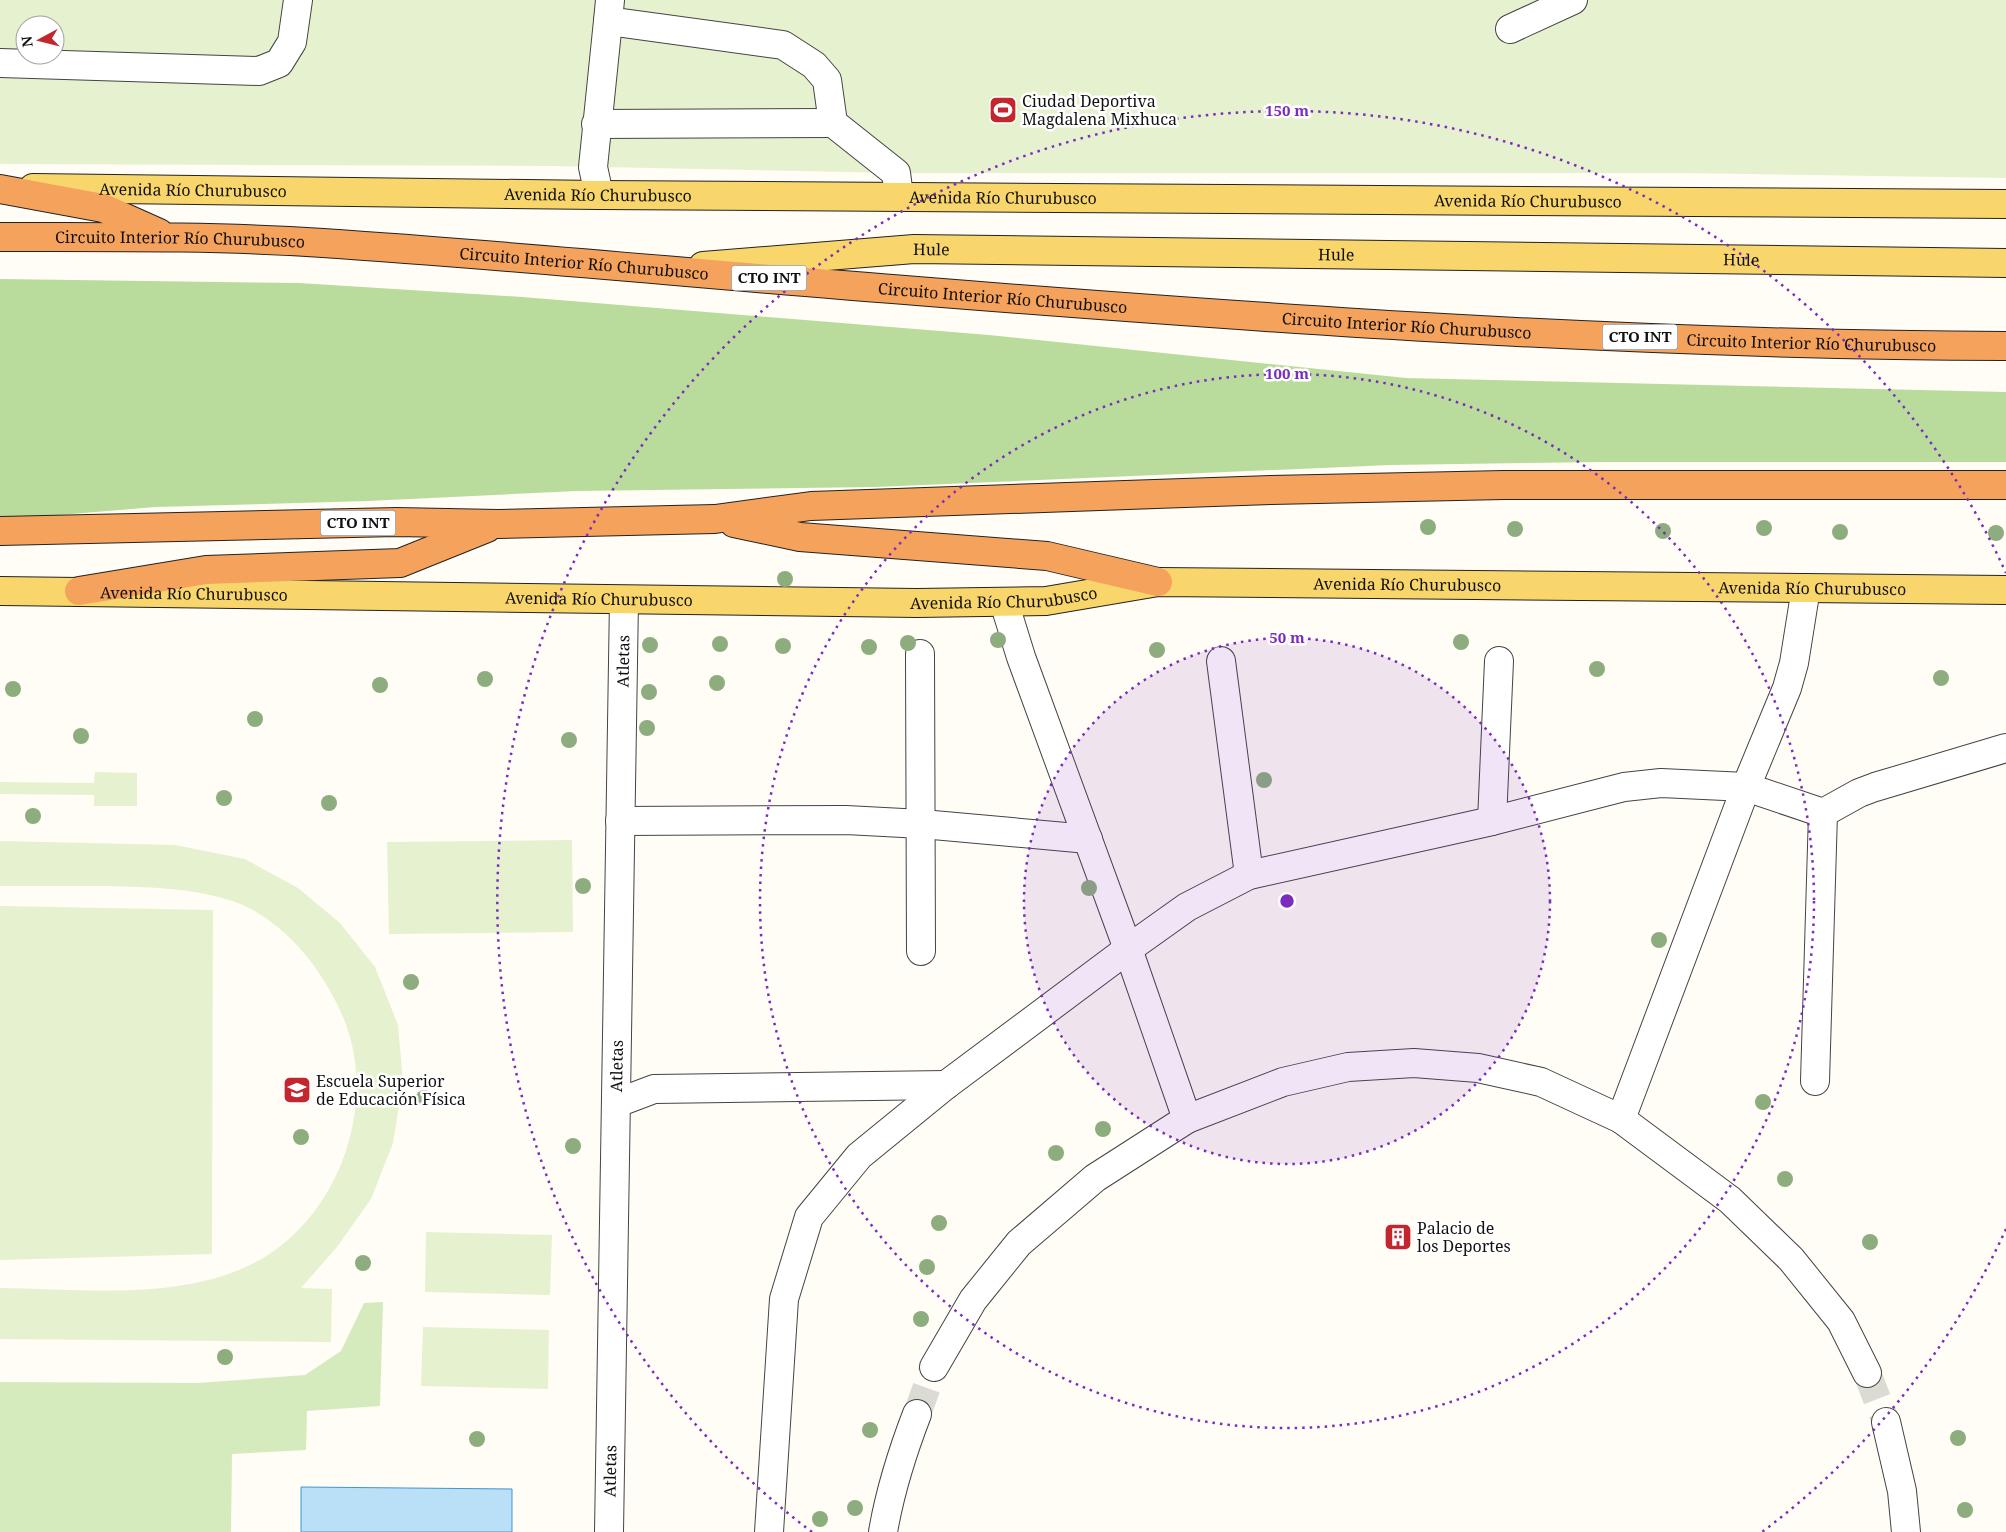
<svg xmlns="http://www.w3.org/2000/svg" width="2006" height="1532" font-family="'Noto Serif',serif">
	<style>
		.green { fill: #d5ebbd }
		.forest { fill: #b9dc9c }
		.pitch { fill: #e6f2cf; fill-rule: evenodd }
		.water { fill: #b9e0f7; stroke: #3f96cf }
		.lines { fill: none; stroke-linecap: round; stroke-linejoin: round }
		.minor-tunnel { stroke: #dbdad3; stroke-width: 28; stroke-dasharray: 28 14; stroke-linecap: butt }
		.minor-casing { stroke: #444; stroke-width: 30 }
		.major-casing { stroke: #222; stroke-width: 30 }
		.highway-casing { stroke: #222; stroke-width: 30 }
		.minor { stroke: #fff; stroke-width: 28 }
		.major { stroke: #f9d66b; stroke-width: 28 }
		.highway { stroke: #f5a25d; stroke-width: 28 }
		.tree { fill: #8dad7f }
		.ring { fill: none; stroke: #7b2cbf; stroke-width: 2.5; stroke-dasharray: 2.5 5 }
		.labels { text-anchor: middle; stroke-width: 5; stroke-linejoin: round; paint-order: stroke }
		.shield { fill: #fff; stroke: #585858; stroke-width: 1 }
		.shield-label { font-size: 15px; font-weight: bold; fill: #111 }
		.poi-label { font-size: 16px; fill: #111; stroke: #fff; text-anchor: start }
		.street-label { font-size: 16px; fill: #111; stroke: #fff }
		.centre { fill: #7b2cbf; stroke: #fff; stroke-width: 2.5 }
		.ring-label { font-size: 15px; text-anchor: middle; font-weight: bold; fill: #7b2cbf; stroke: #fff; stroke-width: 5; stroke-linejoin: round; paint-order: stroke }
	</style>
	<rect width="100%" height="100%" fill="#fffdf5"/>
	<path class="green" d="M383 1302 380 1406 307 1411 306 1450 232 1454 231 1532H0V1382L198 1383 305 1375 341 1351 364 1303Z"/>
	<path class="forest" d="M0 279 299 283 522 297 989 335 1406 378 2006 392V462H1602L1390 465 875 487 576 491 368 501 155 507 0 520Z"/>
	<path class="pitch" d="M0 0H2006V178L1685 173H896L552 166 0 164ZM25 25H55V55H25Z
		M95 772 137 773V806H94V795L0 794V782L94 783Z
		M572 840 573 932 389 934 387 842Z
		M0 841 175 845 245 859 298 888 340 923 375 967 398 1025 403 1082 393 1143 371 1199 337 1247 301 1288 332 1289 331 1342 0 1339V1288C82 1289 177 1301 252 1264 324 1228 365 1141 355 1062 351 1026 333 992 312 963 292 937 266 913 235 902 191 887 145 887 99 886 66 886 33 886 0 886Z
		M0 906 213 910 212 1254 0 1260Z
		M426 1232 552 1235 550 1295 425 1292Z
		M423 1327 549 1330 548 1389 421 1386Z"/>
	<path class="water" d="M301 1487 512 1489V1532H301Z"/>
	<g class="lines">
		<path class="minor-tunnel" d="M1867 1373 1886 1422
			M917 1414 934 1367"/>
		<defs>
			<g id="minor">
				<path d="M610 0 608 21 783 45 814 65 827 80 833 123 896 173 899 196"/>
				<path d="M1510 29 1573 0"/>
				<path d="M0 63 259 71 279 63 292 42 298 0"/>
				<path d="M596 124 833 123"/>
				<path d="M599 195 593 167 608 21"/>
				<path d="M1806 588 1794 663 1787 688 1746 787 1621 1119 1730 1200 1791 1259 1841 1321 1867 1373"/>
				<path d="M1004 602 1021 657 1128 949 1187 907 1249 875 1492 821 1624 787 1661 783 1746 787 1823 813 1859 793 1875 787 2006 748"/>
				<path d="M920 654 921 951"/>
				<path d="M1221 661 1249 875"/>
				<path d="M620 821 846 820 922 824 1088 839"/>
				<path d="M1492 821 1499 661"/>
				<path d="M1815 1081 1823 813"/>
				<path d="M617 1103 654 1089 946 1085"/>
				<path d="M1187 1119 1283 1082 1348 1067 1414 1063 1478 1068 1541 1082 1621 1119"/>
				<path d="M1886 1422 1902 1491 1906 1532"/>
				<path id="s1" d="M609 1532 624 600"/>
				<path d="M769 1532 784 1299 809 1217 859 1156 946 1085 1128 949 1187 1119 1095 1178 1019 1243 973 1300 934 1367"/>
				<path d="M883 1532C890 1491 902 1453 917 1414"/>
			</g>
			<g id="major">
				<path id="s2" d="M33 188 599 195 2006 204"/>
				<path id="s3" d="M703 266 914 249 2006 263"/>
				<path id="s4" d="M0 591 917 603 1046 601 1158 582 2006 590"/>
			</g>
			<g id="highway">
				<path d="M0 189 103 208 159 233"/>
				<path id="s5" d="M0 237C108 237 216 236 323 243 521 256 719 276 917 291 1279 320 1643 345 2006 346"/>
				<path d="M734 523 800 537 1047 556 1158 582"/>
				<path d="M0 531 397 522 498 524 715 519 811 506 1271 490 1504 485H2006"/>
				<path d="M79 591 206 570 400 563 487 528"/>
			</g>
		</defs>
		<use href="#minor" class="minor-casing"/>
		<use href="#major" class="major-casing"/>
		<use href="#highway" class="highway-casing"/>
		<use href="#minor" class="minor"/>
		<use href="#major" class="major"/>
		<use href="#highway" class="highway"/>
	</g>
	<g class="tree">
		<circle cx="1428" cy="527" r="8"/>
		<circle cx="1764" cy="528" r="8"/>
		<circle cx="1515" cy="529" r="8"/>
		<circle cx="1663" cy="531" r="8"/>
		<circle cx="1840" cy="532" r="8"/>
		<circle cx="1996" cy="533" r="8"/>
		<circle cx="785" cy="579" r="8"/>
		<circle cx="998" cy="640" r="8"/>
		<circle cx="1461" cy="642" r="8"/>
		<circle cx="908" cy="643" r="8"/>
		<circle cx="720" cy="644" r="8"/>
		<circle cx="650" cy="645" r="8"/>
		<circle cx="783" cy="646" r="8"/>
		<circle cx="869" cy="647" r="8"/>
		<circle cx="1157" cy="650" r="8"/>
		<circle cx="1597" cy="669" r="8"/>
		<circle cx="1941" cy="678" r="8"/>
		<circle cx="485" cy="679" r="8"/>
		<circle cx="717" cy="683" r="8"/>
		<circle cx="380" cy="685" r="8"/>
		<circle cx="13" cy="689" r="8"/>
		<circle cx="649" cy="692" r="8"/>
		<circle cx="255" cy="719" r="8"/>
		<circle cx="647" cy="728" r="8"/>
		<circle cx="81" cy="736" r="8"/>
		<circle cx="569" cy="740" r="8"/>
		<circle cx="1264" cy="780" r="8"/>
		<circle cx="224" cy="798" r="8"/>
		<circle cx="329" cy="803" r="8"/>
		<circle cx="33" cy="816" r="8"/>
		<circle cx="583" cy="886" r="8"/>
		<circle cx="1089" cy="888" r="8"/>
		<circle cx="1659" cy="940" r="8"/>
		<circle cx="411" cy="982" r="8"/>
		<circle cx="424" cy="1098" r="8"/>
		<circle cx="1763" cy="1102" r="8"/>
		<circle cx="1103" cy="1129" r="8"/>
		<circle cx="301" cy="1137" r="8"/>
		<circle cx="573" cy="1146" r="8"/>
		<circle cx="1056" cy="1153" r="8"/>
		<circle cx="1785" cy="1179" r="8"/>
		<circle cx="939" cy="1223" r="8"/>
		<circle cx="1870" cy="1242" r="8"/>
		<circle cx="363" cy="1263" r="8"/>
		<circle cx="927" cy="1267" r="8"/>
		<circle cx="921" cy="1319" r="8"/>
		<circle cx="225" cy="1357" r="8"/>
		<circle cx="870" cy="1430" r="8"/>
		<circle cx="1958" cy="1438" r="8"/>
		<circle cx="477" cy="1439" r="8"/>
		<circle cx="855" cy="1508" r="8"/>
		<circle cx="1965" cy="1510" r="8"/>
		<circle cx="820" cy="1519" r="8"/>
	</g>
	<circle cx="1287" cy="901" r="263" fill="#7b2cbf" fill-opacity=".12"/>
	<g class="ring">
		<circle cx="1287" cy="901" r="263"/>
		<circle cx="1287" cy="901" r="527"/>
		<path d="M2006 1229A790 790 0 0 1 1762 1532M812 1532A790 790 0 1 1 2006 573"/>
	</g>
	<defs>
		<symbol id="stadium-square" viewBox="-11 -11 22 22"><rect x="-9" y="-9" width="18" height="18" rx="4" fill="#c4262e" stroke="#fff"/><path d="M0-5a6.5 5 0 1 0 0 10a6.5 5 0 1 0 0-10ZM-3.5-1.8h7v3.6h-7Z" fill="#fff"/></symbol>
		<symbol id="university-square" viewBox="-11 -11 22 22"><rect x="-9" y="-9" width="18" height="18" rx="4" fill="#c4262e" stroke="#fff"/><path d="M0-5L7-2L0 1L-7-2ZM-4 1L0 2.5L4 1V4Q0 6-4 4Z" fill="#fff"/></symbol>
		<symbol id="building-square" viewBox="-11 -11 22 22"><rect x="-9" y="-9" width="18" height="18" rx="4" fill="#c4262e" stroke="#fff"/><path d="M-4-6H4V6H1V3H-1V6H-4ZM-2.5-4.3h1.7v1.8h-1.7ZM.8-4.3h1.7v1.8H.8ZM-2.5-1h1.7V.8h-1.7ZM.8-1h1.7V.8H.8Z" fill="#fff"/></symbol>
	</defs>
	<g fill-rule="evenodd">
		<use href="#stadium-square" x="987" y="94" width="32" height="32"/>
		<use href="#university-square" x="281" y="1074" width="32" height="32"/>
		<use href="#building-square" x="1382" y="1221" width="32" height="32"/>
	</g>
	<g class="labels">
		<g class="shield">
			<rect x="731.5" y="265.5" width="75" height="25" rx="4"/>
			<rect x="1602.5" y="324.5" width="75" height="25" rx="4"/>
			<rect x="320.5" y="510.5" width="75" height="25" rx="4"/>
		</g>
		<g class="shield-label">
			<text x="769" y="283">CTO INT</text>
			<text x="1640" y="342">CTO INT</text>
			<text x="358" y="528">CTO INT</text>
		</g>
		<g class="poi-label">
			<text x="1022" y="107">Ciudad Deportiva<tspan x="1022" dy="18">Magdalena Mixhuca</tspan></text>
			<text x="316" y="1087">Escuela Superior<tspan x="316" dy="18">de Educación Física</tspan></text>
			<text x="1417" y="1234">Palacio de<tspan x="1417" dy="18">los Deportes</tspan></text>
		</g>
		<g class="street-label">
			<text dy="6" stroke="none"><textPath href="#s2" startOffset="160">Avenida Río Churubusco</textPath></text>
			<text dy="6" stroke="none"><textPath href="#s2" startOffset="565">Avenida Río Churubusco</textPath></text>
			<text dy="6" stroke="none"><textPath href="#s2" startOffset="970">Avenida Río Churubusco</textPath></text>
			<text dy="6" stroke="none"><textPath href="#s2" startOffset="1495">Avenida Río Churubusco</textPath></text>
			<text dy="6" stroke="none"><textPath href="#s5" startOffset="180">Circuito Interior Río Churubusco</textPath></text>
			<text dy="6" stroke="none"><textPath href="#s3" startOffset="229">Hule</textPath></text>
			<text dy="6" stroke="none"><textPath href="#s3" startOffset="634">Hule</textPath></text>
			<text dy="6" stroke="none"><textPath href="#s3" startOffset="1039">Hule</textPath></text>
			<text dy="6" stroke="none"><textPath href="#s5" startOffset="585">Circuito Interior Río Churubusco</textPath></text>
			<text dy="6" stroke="none"><textPath href="#s5" startOffset="1005">Circuito Interior Río Churubusco</textPath></text>
			<text dy="6" stroke="none"><textPath href="#s5" startOffset="1410">Circuito Interior Río Churubusco</textPath></text>
			<text dy="6" stroke="none"><textPath href="#s5" startOffset="1815">Circuito Interior Río Churubusco</textPath></text>
			<text dy="6" stroke="none"><textPath href="#s4" startOffset="1409">Avenida Río Churubusco</textPath></text>
			<text dy="6" stroke="none"><textPath href="#s4" startOffset="1814">Avenida Río Churubusco</textPath></text>
			<text dy="6" stroke="none"><textPath href="#s4" startOffset="194">Avenida Río Churubusco</textPath></text>
			<text dy="6" stroke="none"><textPath href="#s4" startOffset="1004">Avenida Río Churubusco</textPath></text>
			<text dy="6" stroke="none"><textPath href="#s4" startOffset="599">Avenida Río Churubusco</textPath></text>
			<text dy="6" stroke="none"><textPath href="#s1" startOffset="871">Atletas</textPath></text>
			<text dy="6" stroke="none"><textPath href="#s1" startOffset="466">Atletas</textPath></text>
			<text dy="6" stroke="none"><textPath href="#s1" startOffset="61">Atletas</textPath></text>
		</g>
	</g>
	<circle cx="1287" cy="901" r="8" class="centre"/>
	<g class="ring-label">
		<text x="1287" y="116">150 m</text>
		<text x="1287" y="379">100 m</text>
		<text x="1287" y="643">50 m</text>
	</g>
	<g transform="translate(40 40) rotate(263)"><circle r="24" fill="#ffffff" stroke="#a0a0a0"/>
	<path d="M0-4L9 19L0 12L-9 19Z" fill="#c4262e"/>
	<text y="-8" font-size="14" font-weight="bold" text-anchor="middle" fill="#111111">N</text>
	</g>
</svg>
